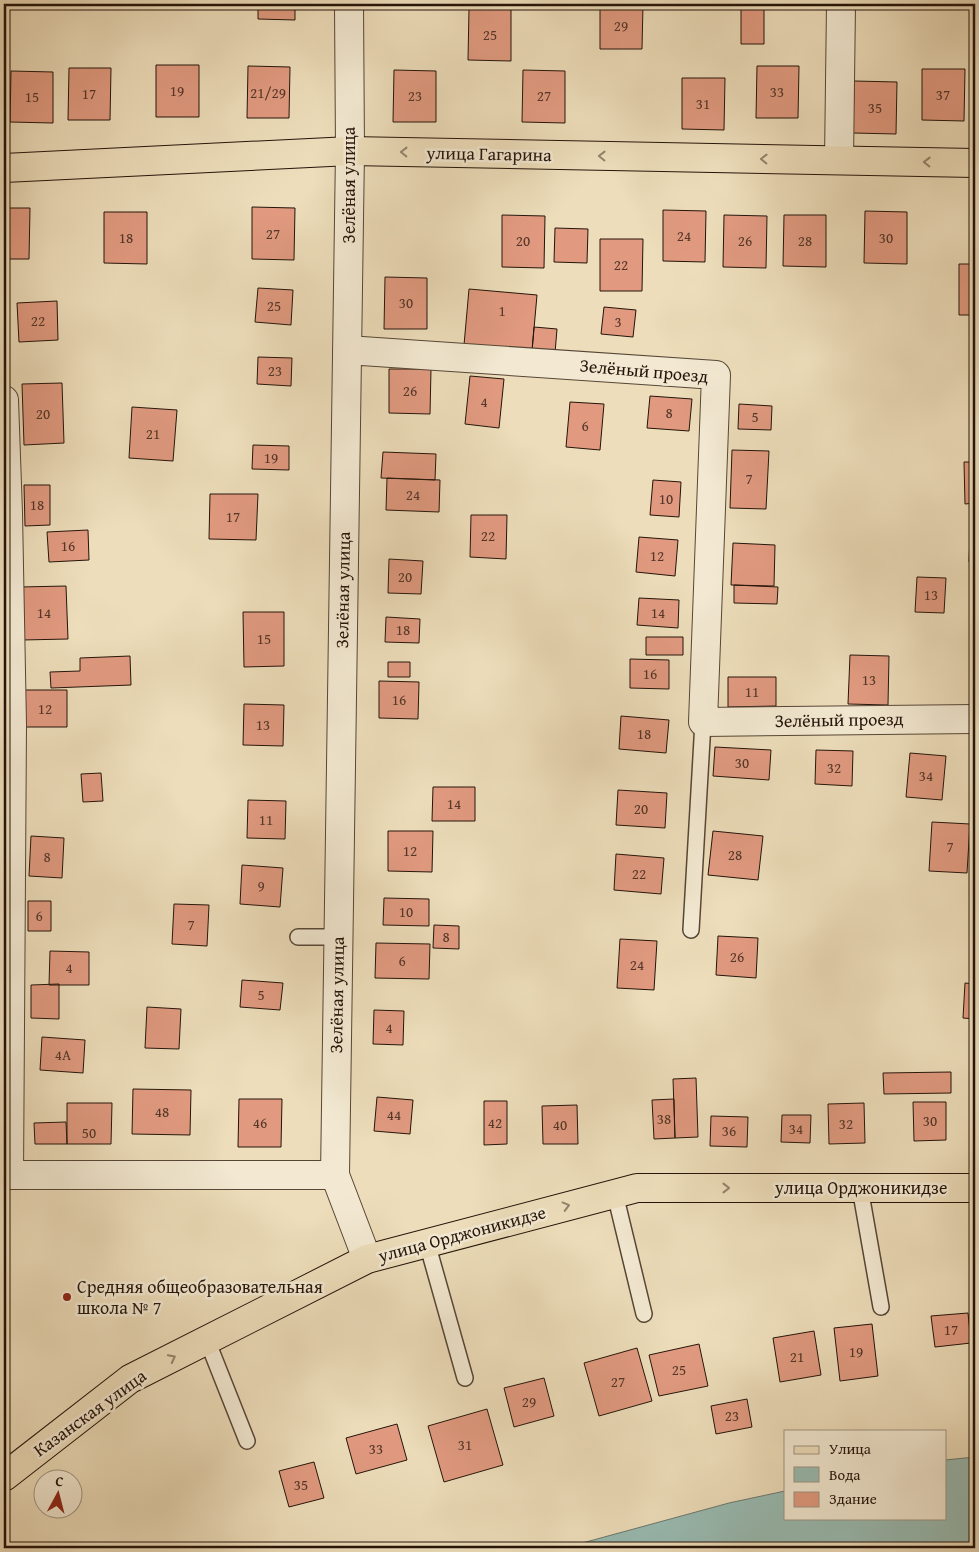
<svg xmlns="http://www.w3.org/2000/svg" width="979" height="1552" font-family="'Gentium Book Plus',serif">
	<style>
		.water { fill: #99bbb2; stroke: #6a786f }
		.building { fill: #e19a80; stroke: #24140a }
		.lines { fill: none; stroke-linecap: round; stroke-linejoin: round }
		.service-casing { stroke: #564636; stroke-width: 18 }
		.minor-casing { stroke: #564636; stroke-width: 30 }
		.primary-casing { stroke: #24140a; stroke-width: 30 }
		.service { stroke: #f3e9d2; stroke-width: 15 }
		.minor { stroke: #f3e9d2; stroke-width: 28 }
		.primary { stroke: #edddba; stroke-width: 28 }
		.oneway { stroke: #93836b }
		.poi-dot { fill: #8f2418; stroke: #f3e9d2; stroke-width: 2 }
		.labels { text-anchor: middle; stroke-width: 5; stroke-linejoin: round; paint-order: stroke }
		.number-label { font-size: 15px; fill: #533628 }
		.street-label { font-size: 18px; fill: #24140a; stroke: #f3e9d2 }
		.poi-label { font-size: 18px; fill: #24140a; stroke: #f3e9d2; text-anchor: start }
	</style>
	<rect width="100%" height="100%" fill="#edddba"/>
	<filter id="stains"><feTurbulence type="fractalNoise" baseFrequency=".004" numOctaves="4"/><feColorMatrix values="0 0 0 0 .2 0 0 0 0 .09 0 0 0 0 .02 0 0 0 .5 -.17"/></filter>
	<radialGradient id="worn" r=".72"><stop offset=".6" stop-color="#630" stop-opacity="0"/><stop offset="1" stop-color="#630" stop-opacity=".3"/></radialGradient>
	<path class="water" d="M975 1457V1548H564L729 1503 785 1491V1518H945V1460Z"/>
	<path class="building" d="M258 4H295V20L258 19Z
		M600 4H643L642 49H600Z
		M741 4H764V44H741Z
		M469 9H511V61L468 60Z
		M156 65H199V117H156Z
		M248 66 290 67 289 118H247Z
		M757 66H799L798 118H756Z
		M69 68H111L110 120H68Z
		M922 69H965L964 121 922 120Z
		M394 70 436 71V122H393Z
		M523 70 565 71V123L522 122Z
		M11 71 53 72V123L10 122Z
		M682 78H725L724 130 682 129Z
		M854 81 897 82 896 134 853 133Z
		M252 207 295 208 294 260 252 259Z
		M4 208H30L29 259H4Z
		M663 210 706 211 705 262 663 261Z
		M865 211 907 212V264L864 263Z
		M104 212H147V264L104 263Z
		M502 215 545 216 544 268 502 267Z
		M724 215 767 216 766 268 723 267Z
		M784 215H826V267L783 266Z
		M555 228 588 229 587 263 554 262Z
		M600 239H643L642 291H600Z
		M959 264H975V315H959Z
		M385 277 427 278V329H384Z
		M258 288 293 290 291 325 255 322Z
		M469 289 537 295 532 351 464 345Z
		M57 301 58 340 19 342 17 303Z
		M604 307 636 310 633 337 601 334Z
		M534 327 557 329 555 353 532 351Z
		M258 357 292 358 291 386 257 384Z
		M389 369H431L430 414 389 413Z
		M470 376 504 379 499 428 465 424Z
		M62 383 64 443 24 445 22 384Z
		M650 396 692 399 689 431 647 428Z
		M570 402 604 404 600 450 566 447Z
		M739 404 772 406 771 430 738 429Z
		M132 407 177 410 173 461 129 458Z
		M253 445 289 446V470L252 469Z
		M732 450 769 451 766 509 730 508Z
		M383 452 436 454 435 480 381 478Z
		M964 462H975V503L965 504Z
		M387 478 440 480 439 512 386 510Z
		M653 480 681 482 679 517 650 515Z
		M24 485H50V525L25 526Z
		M210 494H258L256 540 209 539Z
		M471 515H507L506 559 470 557Z
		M88 530 89 560 49 562 47 532Z
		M970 535H975V562H969Z
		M639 537 678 540 675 576 636 572Z
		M733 543 775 545 774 586 731 585Z
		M389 559 423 561 421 594 388 593Z
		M917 577 946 578 944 613 915 612Z
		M734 585 778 587 777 604 734 603Z
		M66 586 68 639 22 640 20 587Z
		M639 598 679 600 678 628 637 625Z
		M243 612H284V666L244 667Z
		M386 617 420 619 419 643 385 642Z
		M646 637H683V655H646Z
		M850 655 889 656 888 705 848 704Z
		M130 656 131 685 51 688 50 672 80 671V658Z
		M630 659 669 660V689L630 688Z
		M388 662H410V677H388Z
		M728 677H776V706L728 707Z
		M379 681 419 682 418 719 379 718Z
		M24 690H67V727H24Z
		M244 704 284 705 283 746 243 745Z
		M621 716 669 720 666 753 619 749Z
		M715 747 771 750 769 780 713 776Z
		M816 750 853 751 852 786 815 784Z
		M910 753 946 756 942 800 906 797Z
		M101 773 103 801 83 802 81 774Z
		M433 787H475V821H432Z
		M618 790 667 793 665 828 616 825Z
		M248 800 286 801 285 839 247 838Z
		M932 822 970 824 967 873 929 871Z
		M388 831H433L432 872 388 871Z
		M713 831 763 836 758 880 708 875Z
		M31 836 64 838 62 878 29 876Z
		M616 854 664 858 661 894 614 890Z
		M242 865 283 868 280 907 240 904Z
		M384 898 429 899V926L383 925Z
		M28 901H51V931H28Z
		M174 904 209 905 207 946 172 944Z
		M434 925 459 926V949L433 948Z
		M718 936 758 938 756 978 716 975Z
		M620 939 657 941 654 990 617 988Z
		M376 943 430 944 429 979 375 978Z
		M50 951 89 952V985H49Z
		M242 980 283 983 280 1010 240 1007Z
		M965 983 975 984V1019L963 1018Z
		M59 984V1019L31 1018V985Z
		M147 1007 181 1009 179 1049 145 1048Z
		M374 1010 404 1011 403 1045 373 1044Z
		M42 1037 85 1040 83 1073 40 1070Z
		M951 1072V1093L884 1094 883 1073Z
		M696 1078 698 1137 675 1138 673 1079Z
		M133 1089 191 1090 190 1135 132 1134Z
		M972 1091H975V1138H973Z
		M377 1097 413 1100 410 1134 374 1131Z
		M239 1099H282L281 1147H238Z
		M674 1099 675 1138 654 1139 652 1100Z
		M484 1101H507V1144L484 1145Z
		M913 1102H946V1140L914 1141Z
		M67 1103H112L111 1144H67Z
		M864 1103 865 1143 829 1144 828 1104Z
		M577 1105 578 1144H543L542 1106Z
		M782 1115H811L810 1143 781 1142Z
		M711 1116 748 1117 747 1147 710 1146Z
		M66 1122 67 1144H35L34 1123Z
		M968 1313 971 1343 935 1347 931 1316Z
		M872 1324 878 1376 840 1381 834 1328Z
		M814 1331 821 1375 780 1382 773 1338Z
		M699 1344 708 1386 659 1396 649 1355Z
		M637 1348 652 1401 599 1416 584 1363Z
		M544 1378 554 1416 514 1427 504 1388Z
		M747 1399 752 1427 716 1434 711 1406Z
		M487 1409 503 1465 444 1482 428 1426Z
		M397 1424 407 1460 356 1474 346 1438Z
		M314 1462 324 1498 289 1507 279 1471Z"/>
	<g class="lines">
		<defs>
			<path id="service" d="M691 930 703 722
				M298 937H338
				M860 1188 881 1307
				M615 1194 644 1314
				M427 1243 465 1378
				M207 1340 247 1441"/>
			<path id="minor" d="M839 160 841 4
				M347 350 716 375 703 722 975 719
				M4 400 8 513 12 725 9 1175
				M4 1175H335L367 1259
				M335 1175 350 151 349 4"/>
			<path id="primary" d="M4 168 350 151 975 163
				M4 1477 130 1379 367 1259 637 1188H975"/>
		</defs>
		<use href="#service" class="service-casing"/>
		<use href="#minor" class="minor-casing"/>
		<use href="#primary" class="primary-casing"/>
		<use href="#service" class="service"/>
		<use href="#minor" class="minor"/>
		<use href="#primary" class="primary"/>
	</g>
	<defs><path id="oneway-chevron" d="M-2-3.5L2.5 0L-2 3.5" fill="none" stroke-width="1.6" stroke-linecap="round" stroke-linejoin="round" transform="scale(1.25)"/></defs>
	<g class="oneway">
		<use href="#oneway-chevron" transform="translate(404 152) rotate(-179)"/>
		<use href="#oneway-chevron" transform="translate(602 156) rotate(-179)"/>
		<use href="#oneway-chevron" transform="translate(764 159) rotate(-179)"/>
		<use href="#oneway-chevron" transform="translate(927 162) rotate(-179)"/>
		<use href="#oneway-chevron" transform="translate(726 1188)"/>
		<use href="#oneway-chevron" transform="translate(566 1206) rotate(-15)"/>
		<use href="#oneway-chevron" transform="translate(172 1358) rotate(-27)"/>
	</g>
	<circle class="poi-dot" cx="67" cy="1297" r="5"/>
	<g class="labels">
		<g class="number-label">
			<text x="621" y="31">29</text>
			<text x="490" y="40">25</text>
			<text x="177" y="96">19</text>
			<text x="777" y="97">33</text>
			<text x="268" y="98">21/29</text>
			<text x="89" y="99">17</text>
			<text x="943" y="100">37</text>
			<text x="415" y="101">23</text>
			<text x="544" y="101">27</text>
			<text x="32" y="102">15</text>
			<text x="703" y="109">31</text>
			<text x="875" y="113">35</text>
			<text x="273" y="239">27</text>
			<text x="684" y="241">24</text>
			<text x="126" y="243">18</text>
			<text x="886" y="243">30</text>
			<text x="523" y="246">20</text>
			<text x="745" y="246">26</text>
			<text x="805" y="246">28</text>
			<text x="621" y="270">22</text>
			<text x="406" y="308">30</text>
			<text x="274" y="311">25</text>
			<text x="502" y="316">1</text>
			<text x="38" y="326">22</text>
			<text x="618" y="327">3</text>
			<text x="275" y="376">23</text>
			<text x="410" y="396">26</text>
			<text x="484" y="407">4</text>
			<text x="669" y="418">8</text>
			<text x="43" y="419">20</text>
			<text x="755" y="422">5</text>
			<text x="585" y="431">6</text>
			<text x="153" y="439">21</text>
			<text x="271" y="463">19</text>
			<text x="749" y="484">7</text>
			<text x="413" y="500">24</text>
			<text x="666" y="504">10</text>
			<text x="37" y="510">18</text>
			<text x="233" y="522">17</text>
			<text x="488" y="541">22</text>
			<text x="68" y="551">16</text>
			<text x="657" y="561">12</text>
			<text x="405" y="582">20</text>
			<text x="931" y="600">13</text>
			<text x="44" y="618">14</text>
			<text x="658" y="618">14</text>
			<text x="403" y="635">18</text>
			<text x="264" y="644">15</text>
			<text x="650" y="679">16</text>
			<text x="869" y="685">13</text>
			<text x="752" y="697">11</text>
			<text x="399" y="705">16</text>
			<text x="45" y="714">12</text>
			<text x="263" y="730">13</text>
			<text x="644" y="739">18</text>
			<text x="742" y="768">30</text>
			<text x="834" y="773">32</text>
			<text x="926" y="781">34</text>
			<text x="454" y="809">14</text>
			<text x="641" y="814">20</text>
			<text x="266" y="825">11</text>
			<text x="950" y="852">7</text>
			<text x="410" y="856">12</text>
			<text x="735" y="860">28</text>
			<text x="47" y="862">8</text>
			<text x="639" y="879">22</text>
			<text x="261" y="891">9</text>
			<text x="406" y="917">10</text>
			<text x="39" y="921">6</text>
			<text x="191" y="930">7</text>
			<text x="446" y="942">8</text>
			<text x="737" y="962">26</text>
			<text x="402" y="966">6</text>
			<text x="637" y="970">24</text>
			<text x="69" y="973">4</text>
			<text x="261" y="1000">5</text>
			<text x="389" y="1033">4</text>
			<text x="63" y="1060">4А</text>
			<text x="162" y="1117">48</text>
			<text x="394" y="1120">44</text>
			<text x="664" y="1124">38</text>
			<text x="930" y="1126">30</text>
			<text x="260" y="1128">46</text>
			<text x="495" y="1128">42</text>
			<text x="846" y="1129">32</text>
			<text x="560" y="1130">40</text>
			<text x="796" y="1134">34</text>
			<text x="729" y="1136">36</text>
			<text x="89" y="1138">50</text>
			<text x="951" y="1335">17</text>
			<text x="856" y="1357">19</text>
			<text x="797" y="1362">21</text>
			<text x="679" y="1375">25</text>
			<text x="618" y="1387">27</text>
			<text x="529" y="1407">29</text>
			<text x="732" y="1421">23</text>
			<text x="465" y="1450">31</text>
			<text x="376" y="1454">33</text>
			<text x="301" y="1490">35</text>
		</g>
		<g class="street-label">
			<text transform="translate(489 154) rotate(1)" y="6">улица Гагарина</text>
			<text transform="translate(349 185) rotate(-90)" y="6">Зелёная улица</text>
			<text transform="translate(644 371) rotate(5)" y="6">Зелёный проезд</text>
			<text transform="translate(343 590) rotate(-89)" y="6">Зелёная улица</text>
			<text transform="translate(839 720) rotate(-1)" y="6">Зелёный проезд</text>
			<text transform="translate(337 995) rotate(-89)" y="6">Зелёная улица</text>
			<text x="861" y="1194">улица Орджоникидзе</text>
			<text transform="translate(462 1234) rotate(-15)" y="6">улица Орджоникидзе</text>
			<text transform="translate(90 1413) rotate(-36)" y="6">Казанская улица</text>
		</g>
		<g class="poi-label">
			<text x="77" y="1293">Средняя общеобразовательная<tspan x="77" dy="21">школа № 7</tspan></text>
		</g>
	</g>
	<rect width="979" height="1552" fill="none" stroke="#edddba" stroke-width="20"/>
	<rect x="5" y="5" width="969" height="1542" fill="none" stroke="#24140a" stroke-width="2.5"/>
	<rect x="10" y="10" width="959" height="1532" fill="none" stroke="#24140a"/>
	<rect x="784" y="1430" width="162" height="90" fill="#f3e9d2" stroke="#a09482"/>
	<rect x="794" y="1446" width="25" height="8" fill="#edddba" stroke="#a09482"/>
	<text x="829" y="1454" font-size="15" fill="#24140a">Улица</text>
	<rect x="794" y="1467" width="25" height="15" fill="#99bbb2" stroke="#a09482"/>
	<text x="829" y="1480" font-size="15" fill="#24140a">Вода</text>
	<rect x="794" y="1492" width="25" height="15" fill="#e19a80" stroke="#a09482"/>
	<text x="829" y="1504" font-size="15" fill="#24140a">Здание</text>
	<g transform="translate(58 1494) rotate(7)"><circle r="24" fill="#f3e9d2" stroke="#a09482"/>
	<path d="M0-4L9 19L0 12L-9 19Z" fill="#8f2418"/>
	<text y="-8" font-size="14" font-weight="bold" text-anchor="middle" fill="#24140a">С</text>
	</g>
	<rect width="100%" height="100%" filter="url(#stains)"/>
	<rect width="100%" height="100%" fill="url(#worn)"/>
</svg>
